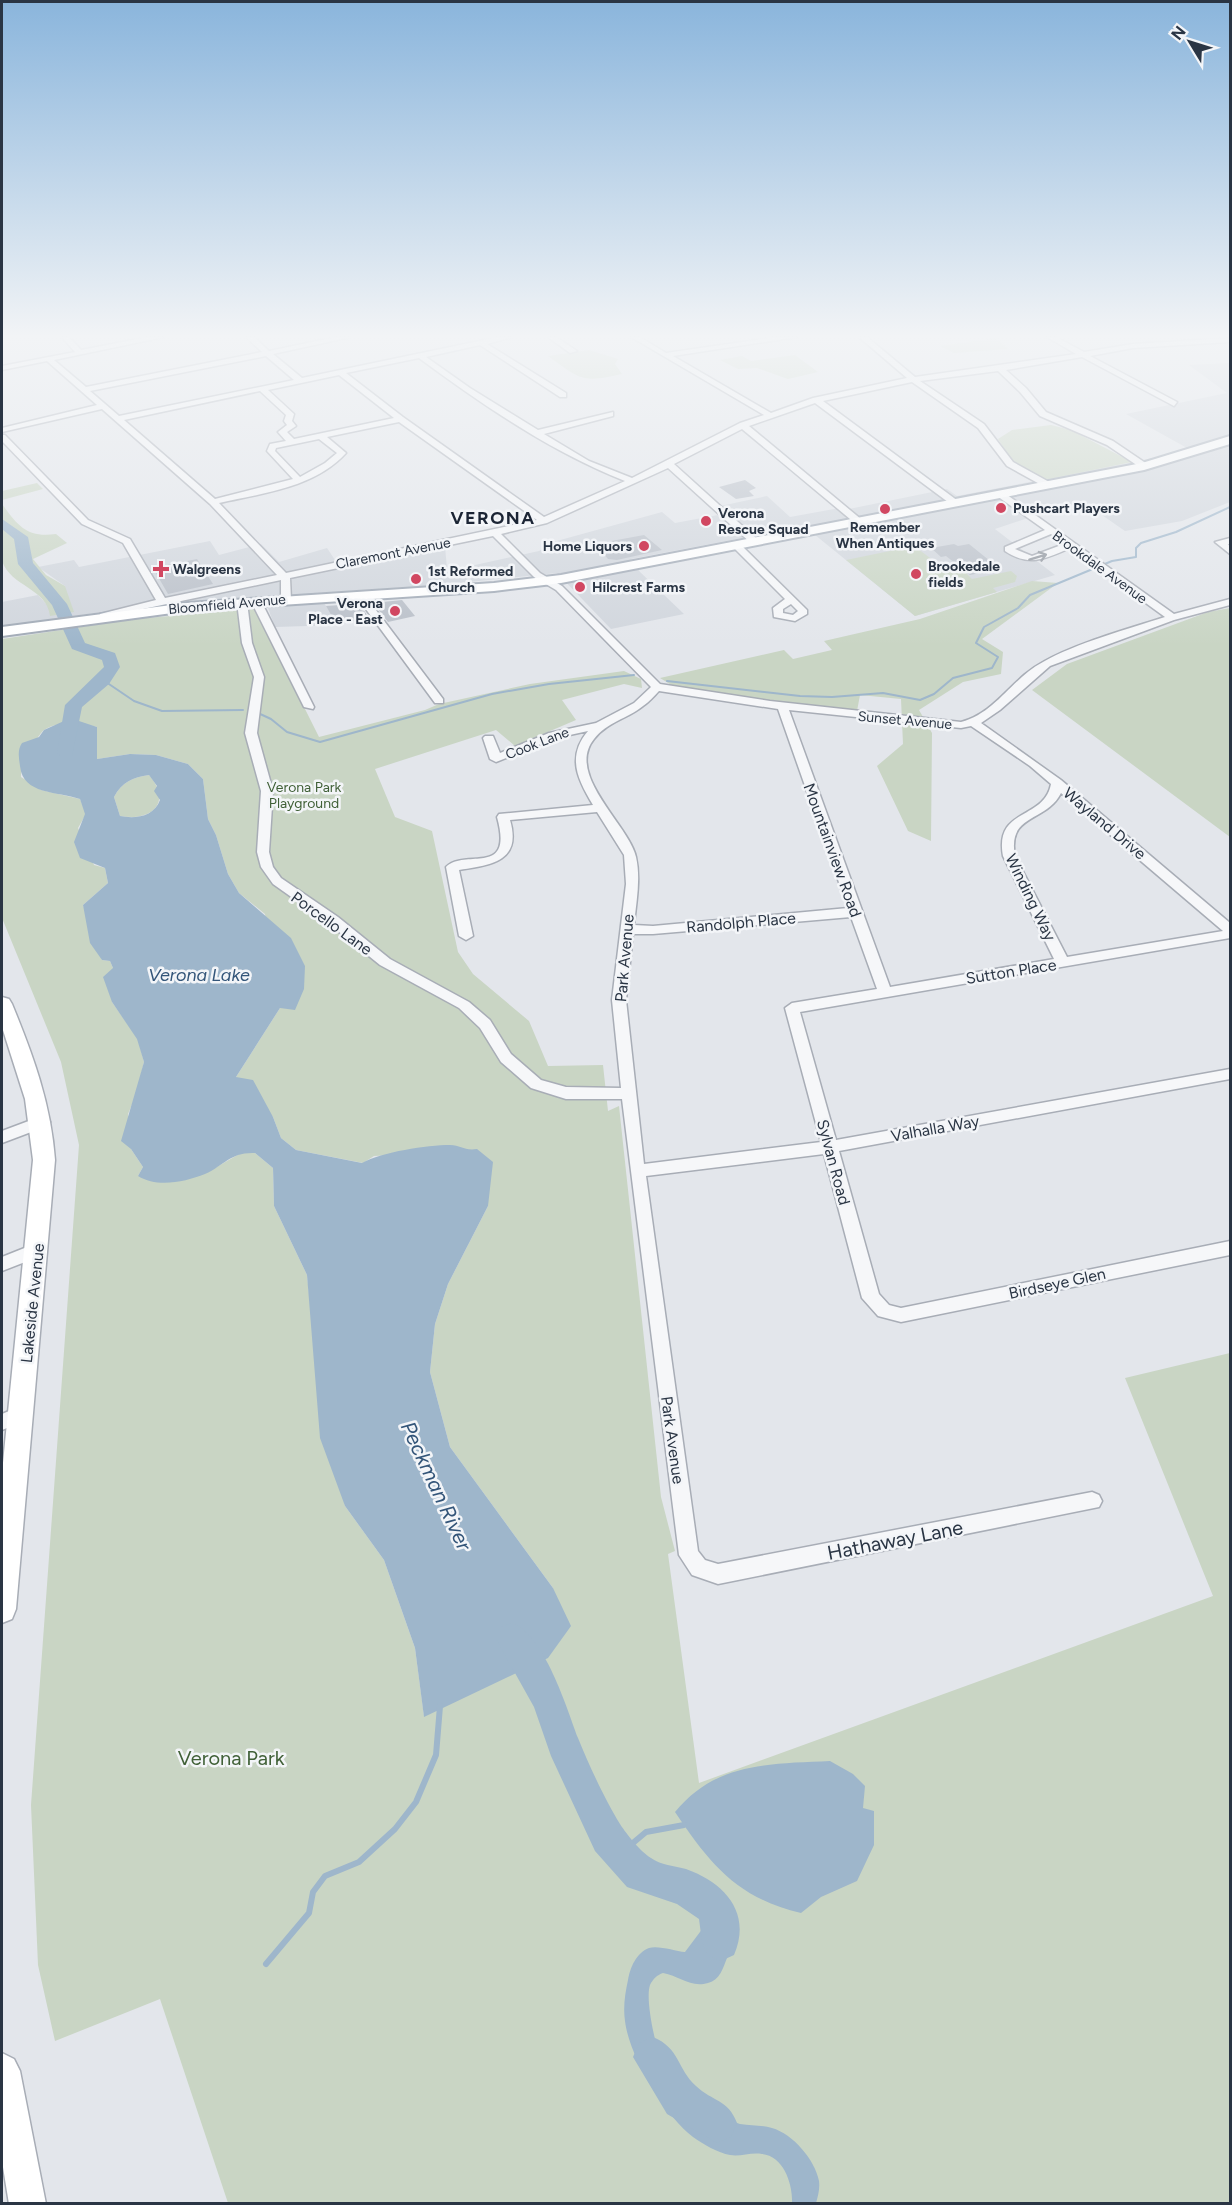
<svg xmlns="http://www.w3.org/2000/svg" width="1232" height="2205" font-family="Figtree,sans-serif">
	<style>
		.built { fill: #d1d6dd }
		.green { fill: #c9d5c4; fill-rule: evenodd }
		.water { fill: #9eb6cb; fill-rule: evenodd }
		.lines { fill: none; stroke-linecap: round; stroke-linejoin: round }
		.stream-far1 { stroke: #9eb6cb; stroke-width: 2 }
		.stream { stroke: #9eb6cb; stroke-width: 6 }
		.river { fill: #9eb6cb; fill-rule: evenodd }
		.building { fill: #bac0c9 }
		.street-casing { stroke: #a8adb6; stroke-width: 3 }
		.secondary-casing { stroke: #a8adb6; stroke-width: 3 }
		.primary-casing { stroke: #a2abb7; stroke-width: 4 }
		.street { fill: #f6f7f9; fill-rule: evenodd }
		.secondary { fill: #fff; fill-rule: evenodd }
		.primary { fill: #fff; fill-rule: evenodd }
		.oneway { stroke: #90969e }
		.poi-dot { fill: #d14761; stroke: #f3f5f8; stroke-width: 2 }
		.labels { text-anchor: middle; stroke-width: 5; stroke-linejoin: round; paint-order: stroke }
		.far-poi-label { font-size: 14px; font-weight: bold; fill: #2a3544; stroke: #f3f5f8; text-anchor: start }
		.far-street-label { font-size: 14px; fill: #2a3544; stroke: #f3f5f8 }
		.far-park-label { font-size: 14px; fill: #406037; stroke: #f3f5f8 }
		.street-label { font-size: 16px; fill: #2a3544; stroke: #f3f5f8 }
		.far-district-label { font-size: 18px; font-weight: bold; letter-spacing: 1.5px; fill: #1c2535; stroke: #f3f5f8 }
		.water-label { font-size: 18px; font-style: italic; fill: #335579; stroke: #f3f5f8 }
		.near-street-label { font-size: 20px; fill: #2a3544; stroke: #f3f5f8 }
		.near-park-label { font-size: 20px; fill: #406037; stroke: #f3f5f8 }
		.near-water-label { font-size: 21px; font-style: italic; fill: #335579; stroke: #f3f5f8 }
	</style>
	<rect width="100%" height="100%" fill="#e3e6eb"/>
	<path class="built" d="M1230 363V502L1182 521 1125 531 1089 506 1043 513 995 529 1055 575 915 616 804 526 631 559 640 572 684 614 611 629 557 573 440 585 317 593 339 625 275 627 268 608 260 597 152 605 2 626V602L38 595 50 608 65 586 38 567 74 560 79 567 210 541 219 555 261 544 279 562 327 548 335 560 445 546 447 569H457L539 551 553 542 662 512 675 523 718 515 711 508 767 496 790 517 845 507 849 509 947 489 957 496 1158 457 1187 448 1126 414 1227 393 1189 365Z"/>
	<path class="green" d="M996 338 1008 349 954 353 940 346Z
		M589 350 618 359 615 364 622 374C582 383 581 380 548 356Z
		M795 355 818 372 788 379 757 368 738 369 720 360 742 356 751 361Z
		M1051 425 1071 430 1132 462 1044 480 1012 461 998 439 1012 430Z
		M37 483 43 489 2 500V491Z
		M2 504C18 526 27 538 56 534L67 543 33 559 46 575 65 586 74 612 50 616C47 588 11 587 2 561 0 549 1 518 2 504Z
		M914 546 949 572 963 570 972 579 1011 571 1017 576 1015 582 993 588 997 592 915 616 846 560Z
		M1032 581 1058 583 982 639 1003 652 1001 674 963 682 919 710 932 733 931 841 908 831 877 766 903 744 901 699 860 695 857 711 779 704 678 689 660 678 784 650 793 659 832 650 824 641 920 619Z
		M1230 608V837L1032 690 1067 664 1208 612Z
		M255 609 319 737 425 710 439 704 530 684 624 671 641 679 642 688 624 684 562 700 576 720 515 746 496 730 375 769 395 817 432 831 458 952 473 974 529 1021 548 1066 603 1065 608 1111 619 1106 661 1497 675 1551 668 1554 699 1783 1213 1596 1125 1378 1230 1353V2203H228L160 1999 55 2041 38 1965 31 1805 79 1145 61 1062 2 918V639L134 619ZM77 722 97 727V759L130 754 156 755 188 764 203 779 208 819 216 835 228 874 239 893 265 914 280 1008 236 1077 273 1117 281 1138 296 1150 363 1163 374 1156 465 1151 488 1206 448 1284 435 1324 430 1372 450 1447 553 1588 424 1716 415 1648 384 1560 345 1506 315 1351 307 1275 274 1206 273 1168 255 1153H241L206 1173 138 1176 143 1167 131 1149 128 1114 136 1095 144 1062 138 1039 112 1002 113 968 110 961 102 960 83 905 108 883 105 868 94 865 78 828 86 814 80 799 41 790 21 777C20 769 37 735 44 730 53 724 66 723 77 722Z
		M149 775C173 803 151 822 120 816L114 797C122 782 133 777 149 775Z"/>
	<path class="water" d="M76 720 97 727V759L130 754 156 755 188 764 203 779 208 819 216 835 228 874 239 893 291 938 305 966 304 989 295 1010 280 1008 236 1077 253 1080 273 1117 281 1138 296 1150 362 1163C382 1152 427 1145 450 1145 461 1145 464 1151 477 1149L493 1162 488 1206 448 1284 435 1324 430 1372 450 1447 553 1588 571 1626 548 1658 424 1717 415 1648 384 1560 345 1506 320 1438 307 1275 274 1206 273 1168 255 1153C230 1152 225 1165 205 1174 185 1182 157 1188 138 1176L143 1167 131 1149 121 1141 144 1062 137 1039 112 1002 103 977 113 968 110 961 102 960 90 943 83 905 108 883 105 868 80 858 74 842 85 814 80 799C57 791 23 795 20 766 19 758 17 750 22 743L39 737 44 730 64 721ZM149 775 157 786 154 791 160 800C154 817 135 819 120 816L114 797C122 782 133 777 149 775Z
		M830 1761 853 1774 865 1786 863 1808 874 1811V1845L857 1881 821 1897 801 1913C737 1898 710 1864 675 1812 716 1762 769 1764 830 1761Z
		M721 1904C732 1914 740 1932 735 1947 734 1952 729 1954 727 1958 723 1968 720 1980 708 1983 690 1988 680 1976 663 1973 657 1975 653 1979 650 1985 643 2005 665 2090 681 2103 687 2108 699 2107 707 2109 719 2112 728 2121 740 2124 751 2126 762 2125 772 2128 793 2134 815 2160 819 2181 820 2189 818 2196 816 2203H792C793 2185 784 2156 762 2154 751 2152 740 2157 730 2155 718 2153 703 2144 693 2137 665 2116 629 2056 625 2021 623 2007 625 1994 628 1980 630 1968 636 1953 649 1948 658 1945 675 1951 685 1952Z"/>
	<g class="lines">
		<path class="stream-far1" d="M103 680 134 701 162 711 243 710
			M667 681 800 696 832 697 883 693 920 700 934 694 953 678 992 668 998 657 976 643 984 627 1018 608 1030 595 1112 561 1136 557V548L1141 543 1176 532 1230 507
			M258 713 271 719 287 732 320 742 492 694 549 684 634 675"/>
		<path class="stream" d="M621 1853 646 1832 684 1825
			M266 1964 309 1913 313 1892 325 1876 359 1862 395 1829 416 1802 436 1755 440 1706"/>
		<path class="river" d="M2 519 28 537 33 563 67 604 85 643 115 653 120 667 109 684 82 707 72 756H60L57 752 65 705 104 667 102 660 72 649 52 605 18 564 14 539 2 529Z
			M512 1623C545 1636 566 1706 578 1738 589 1765 605 1800 620 1824 627 1835 641 1852 651 1858 660 1865 675 1866 686 1869 725 1883 752 1913 734 1955L721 1961 708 1955 702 1942 699 1919 677 1904 627 1887 595 1851 551 1756 534 1707 496 1639 500 1627Z
			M653 2037C680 2048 677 2069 696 2086 713 2102 728 2099 737 2123L731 2137 717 2143 667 2114 633 2057 639 2043Z"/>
	</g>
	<path class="building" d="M745 480 756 488 749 491 754 496 736 499 719 487Z
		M644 535 662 550 617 560 608 559 595 544Z
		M954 544 958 546 969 544 1000 569 970 575 946 556 941 557 931 548Z
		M197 559 213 584 168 594 153 568Z
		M402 600 415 616 388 622 373 603Z
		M355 604 361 606 369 618 337 625 326 606Z"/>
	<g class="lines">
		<defs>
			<path id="street" d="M62 337H69L81 350 148 337H164L54 360 86 387 262 352 246 337H254L269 351 336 337H351L273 354 302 378 498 337H513L487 344 566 393V397H560L480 345 426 357 470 388 538 430 613 412V416L544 434 589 461 632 478 740 423 764 415 631 337H640L666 353 776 337H797L673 356 771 413 813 398 907 378 859 337H867L915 377 1076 354 1047 337H1056L1084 352 1133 344 1230 338V342L1133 348 1090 356 1177 402 1174 406 1082 357 1006 370 1026 388 1046 412 1113 441 1147 464V468H1141L1107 445 1040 416 1020 392 998 371 920 381 984 424 1013 462 1051 483V487H1045L1007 466 978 428 912 382 823 401 958 501V505H952L815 403 749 426 862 520V524H856L742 429 674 464 758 540V544H752L668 468 547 523 501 534 540 573 562 586 660 684 770 701 961 722C996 713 1012 678 1043 662 1076 643 1128 629 1165 617L1070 548C1045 559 1029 567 1005 551V547L1045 530 997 496V492H1003L1174 614 1230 599V605L1174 620 1050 666 1000 710 981 723 1061 780 1230 923V938L800 1012 836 1140 1230 1069V1079L839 1151 879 1294 889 1305 901 1308 1230 1241V1255L901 1322 878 1316 862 1298 824 1154 646 1176 698 1551 705 1560 718 1564 1092 1492 1099 1495 1102 1501 1099 1507 718 1584 692 1575 679 1555 622 1099H566L531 1088 501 1062 480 1028 459 1008 380 965 328 923 273 884 261 867 257 852 261 791 245 733 254 677 242 643 237 602 242 599 247 602 252 643 264 677 257 733 273 791 269 852 273 867 281 878 338 917 390 959 469 1002 490 1020 511 1054 541 1080 566 1087 621 1088 612 1000 626 884 624 855 597 812 510 820C522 861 492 865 459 870L473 936 466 940 459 936 446 867C466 848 514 878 497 817L499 814 593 805C578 780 566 757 588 731L556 738 496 762 490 759 483 738 485 736H493L500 753 549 733 596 723 634 703 651 687 556 590 534 577 493 536 290 578 291 600 286 603 281 600V580L100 618V614L156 600 123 543 82 524 2 441V435H5L88 520 130 539 165 598 277 575 210 504 102 409 2 432V428L97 405 47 361 2 370V366L75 352ZM266 356 294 380 119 416 90 391ZM419 358C483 405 551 452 625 481L544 517 403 417 346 373ZM339 375 394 418 294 439 287 432 296 426 292 421 294 414 268 390ZM260 391 286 415 284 421 287 425 278 432 286 441 270 444 267 451 293 479 215 499 124 420ZM399 422 537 520 286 573 219 503C263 493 314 488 346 453L327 437ZM319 439 337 453 325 463 300 477 275 451 276 448ZM1051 534 1064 544 1032 556 1015 549ZM659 691 778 709 848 908 653 926 634 925C636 903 641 879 636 857 629 825 565 775 594 739 607 722 627 719 643 706 649 702 654 696 659 691ZM789 710 961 728 971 726 1030 766 1051 784C1044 821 994 807 1003 856L1054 959 890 987ZM1061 793 1223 931 1067 957 1015 856C1007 813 1046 823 1061 793ZM851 917 877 989 792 1003 785 1008 821 1142 644 1164 626 1000 633 934H653Z
				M548 337H556L577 351 570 353Z
				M1230 538V544H1228L1230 547V554L1215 542Z
				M734 544H740L807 610V614L795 621 774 617 773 608 785 599 734 548ZM791 604 798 611 793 615 783 613V609Z
				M357 593H363L443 699V703H435L357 597Z
				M256 598 261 601 314 707 313 709 304 707 251 601Z
				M42 1116 47 1118 50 1122 47 1126 2 1143V1131Z
				M37 1243 43 1245 45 1250 43 1255 2 1271V1257Z
				M21 1406 27 1408 30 1414 27 1420 2 1430V1414Z"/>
			<path id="secondary" d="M2 997 9 999 12 1004C33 1055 51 1104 55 1160L16 1609 12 1619 2 1623V1473L33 1160 25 1099 2 1027Z
				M2 2053 14 2059 20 2071 46 2204H9L2 2161Z"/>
			<path id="primary" d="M1230 436V444L1144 470 561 583 494 591 187 611 2 636V627L187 603 494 583 561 575 1142 463Z"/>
		</defs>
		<use href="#street" class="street-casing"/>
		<use href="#secondary" class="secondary-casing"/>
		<use href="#primary" class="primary-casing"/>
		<use href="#street" class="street"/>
		<use href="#secondary" class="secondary"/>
		<use href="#primary" class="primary"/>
	</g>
	<defs><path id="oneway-shaft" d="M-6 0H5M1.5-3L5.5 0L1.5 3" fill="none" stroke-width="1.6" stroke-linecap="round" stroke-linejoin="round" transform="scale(1.5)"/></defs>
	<use class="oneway" href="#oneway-shaft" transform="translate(1038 557) rotate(-17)"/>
	<linearGradient id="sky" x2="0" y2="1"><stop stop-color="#8ab5dc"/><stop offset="0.52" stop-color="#f2f4f6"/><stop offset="1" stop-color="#f2f4f6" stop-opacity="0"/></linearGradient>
	<rect width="1232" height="646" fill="url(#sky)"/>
	<g class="poi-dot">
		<circle cx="1001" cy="508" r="6"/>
		<circle cx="885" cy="509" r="6"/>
		<circle cx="706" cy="521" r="6"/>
		<circle cx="644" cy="546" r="6"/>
		<path d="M158 560h6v6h6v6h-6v6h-6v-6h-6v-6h6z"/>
		<circle cx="916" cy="574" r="6"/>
		<circle cx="416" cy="579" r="6"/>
		<circle cx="580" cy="587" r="6"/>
		<circle cx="395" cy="611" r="6"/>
	</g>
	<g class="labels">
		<g class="far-poi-label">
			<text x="1013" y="513">Pushcart Players</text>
			<text x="718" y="518">Verona<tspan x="718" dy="16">Rescue Squad</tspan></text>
			<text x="885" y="532" text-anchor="middle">Remember<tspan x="885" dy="16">When Antiques</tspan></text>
			<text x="632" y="551" text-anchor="end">Home Liquors</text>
			<text x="928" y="571">Brookedale<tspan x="928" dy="16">fields</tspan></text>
			<text x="173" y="574">Walgreens</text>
			<text x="428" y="576">1st Reformed<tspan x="428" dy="16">Church</tspan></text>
			<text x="592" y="592">Hilcrest Farms</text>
			<text x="383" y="608" text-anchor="end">Verona<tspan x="383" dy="16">Place - East</tspan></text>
		</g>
		<g class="far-street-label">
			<text transform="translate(393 553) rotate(-11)" y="5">Claremont Avenue</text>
			<text transform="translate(1100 567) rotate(36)" y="5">Brookdale Avenue</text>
			<text transform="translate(227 604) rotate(-5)" y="5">Bloomfield Avenue</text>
			<text transform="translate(905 720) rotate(5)" y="5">Sunset Avenue</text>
			<text transform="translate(537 743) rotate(-21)" y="5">Cook Lane</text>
		</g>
		<g class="far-park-label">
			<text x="304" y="792">Verona Park<tspan x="304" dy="16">Playground</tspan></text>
		</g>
		<g class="street-label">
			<text transform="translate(1105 823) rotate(40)" y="6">Wayland Drive</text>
			<text transform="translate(833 850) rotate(70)" y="6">Mountainview Road</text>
			<text transform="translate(1031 897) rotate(64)" y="6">Winding Way</text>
			<text transform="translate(741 922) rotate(-5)" y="6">Randolph Place</text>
			<text transform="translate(332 923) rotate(36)" y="6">Porcello Lane</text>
			<text transform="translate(624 958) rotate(-85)" y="6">Park Avenue</text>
			<text transform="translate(1011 971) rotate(-9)" y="6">Sutton Place</text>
			<text transform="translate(935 1128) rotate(-10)" y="6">Valhalla Way</text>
			<text transform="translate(834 1162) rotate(75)" y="6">Sylvan Road</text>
			<text transform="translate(1057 1283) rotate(-12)" y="6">Birdseye Glen</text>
			<text transform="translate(32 1303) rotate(-84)" y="6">Lakeside Avenue</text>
			<text transform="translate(673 1440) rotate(82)" y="6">Park Avenue</text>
		</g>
		<g class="far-district-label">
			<text x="493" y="524">VERONA</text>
		</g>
		<g class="water-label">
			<text x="199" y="981">Verona Lake</text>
		</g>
		<g class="near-street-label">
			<text transform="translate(895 1540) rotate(-11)" y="7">Hathaway Lane</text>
		</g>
		<g class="near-park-label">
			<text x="231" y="1765">Verona Park</text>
		</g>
		<g class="near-water-label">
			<text transform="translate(436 1486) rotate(65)" y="7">Peckman River</text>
		</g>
	</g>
	<rect width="1232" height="2205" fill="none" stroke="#2a3544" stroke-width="6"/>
	<g transform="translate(1190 42) rotate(308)" stroke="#f3f5f8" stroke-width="4.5" paint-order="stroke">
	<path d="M0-4.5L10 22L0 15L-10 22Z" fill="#2a3544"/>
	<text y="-9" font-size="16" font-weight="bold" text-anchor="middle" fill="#2a3544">N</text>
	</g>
</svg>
